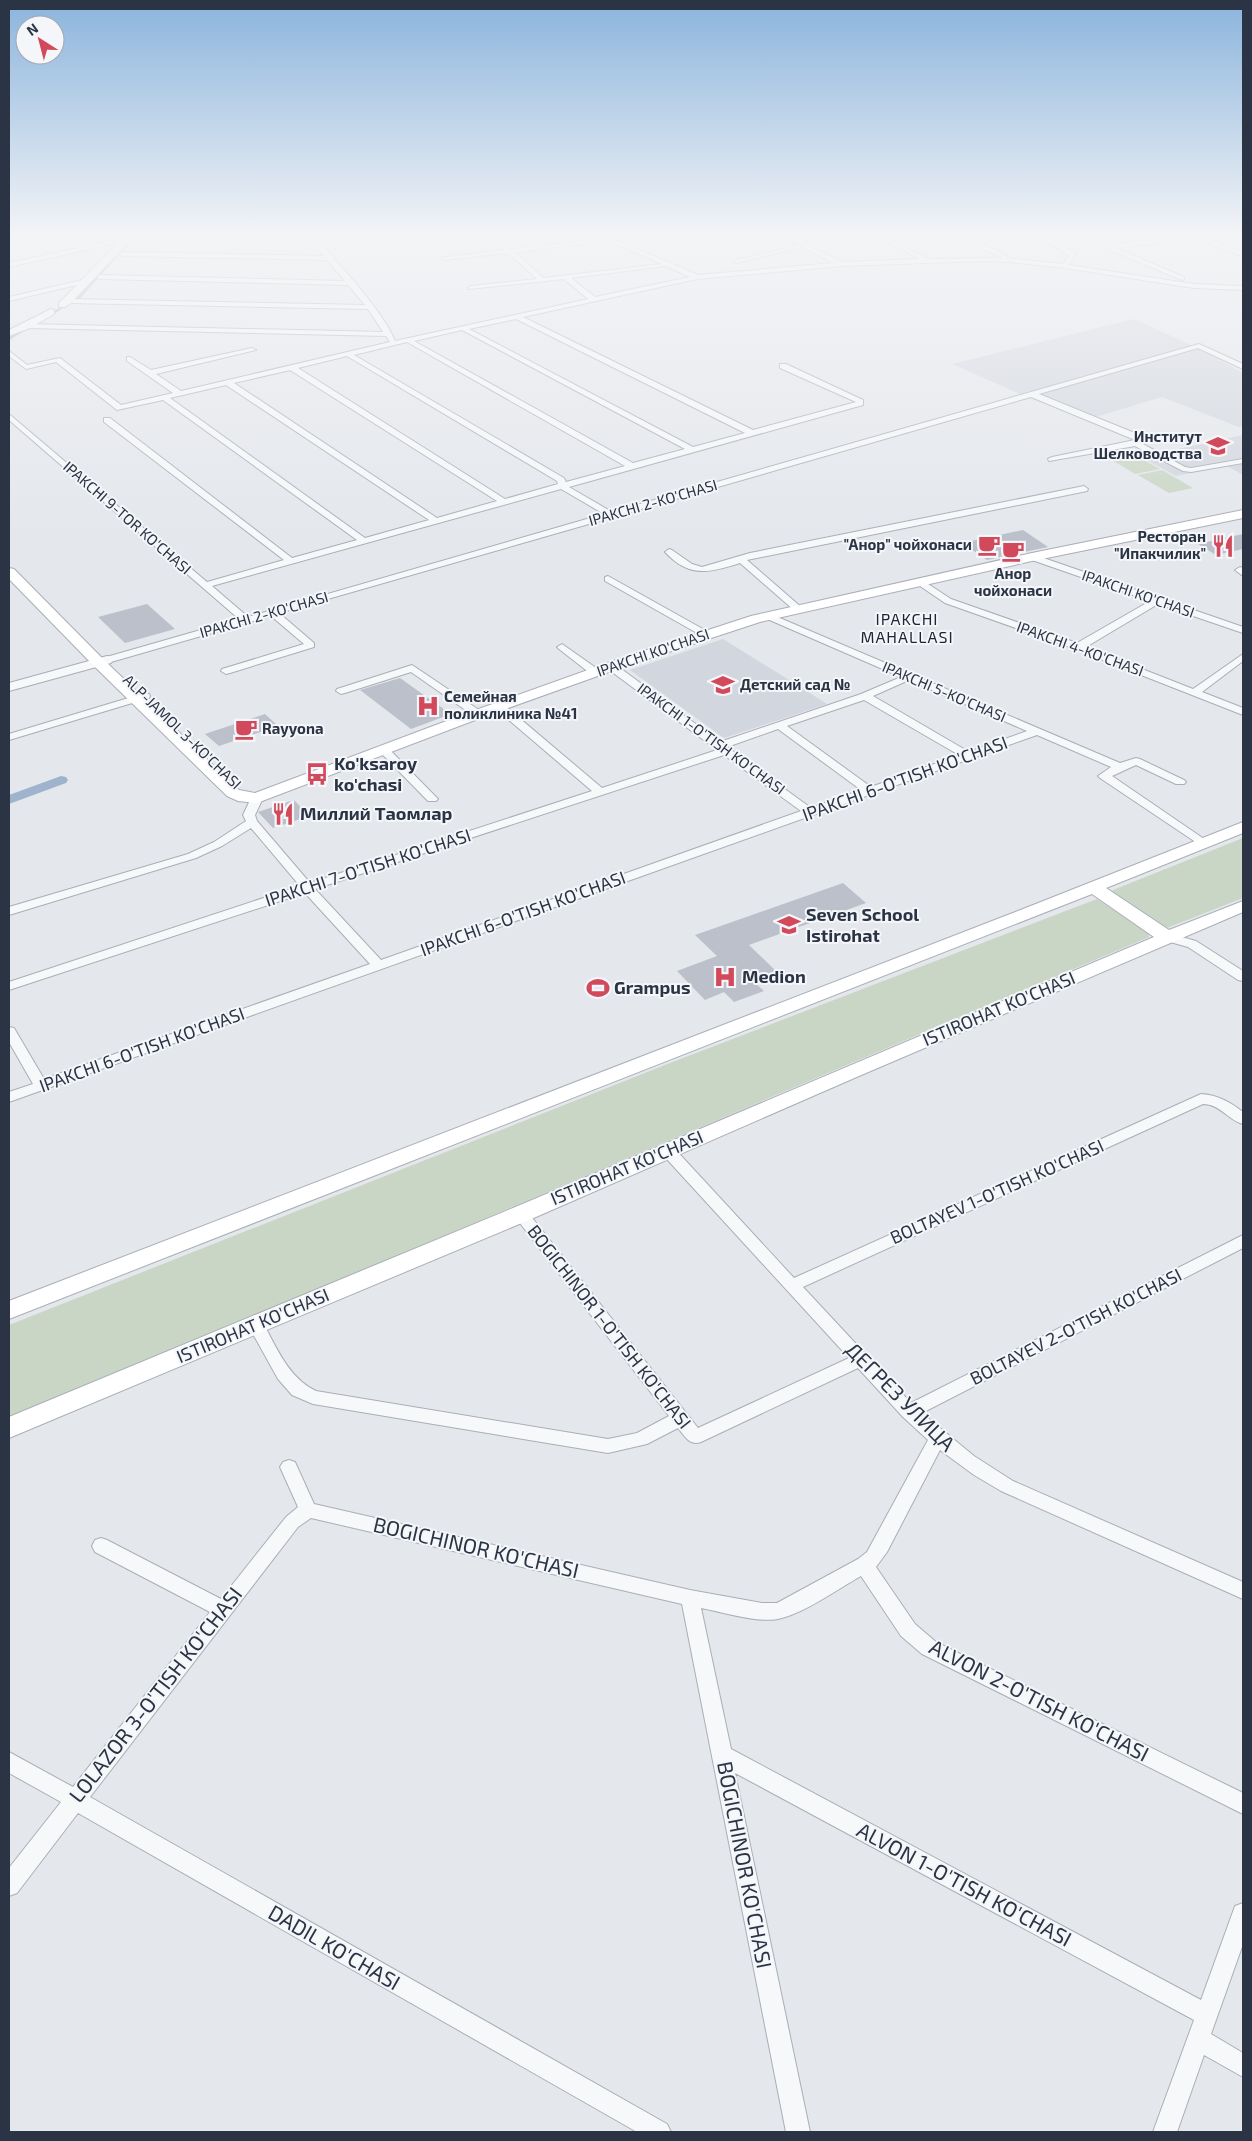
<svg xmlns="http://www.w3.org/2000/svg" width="1252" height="2141" font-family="'Exo 2',sans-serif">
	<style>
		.built { fill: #d2d6de }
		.green { fill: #c9d6c5 }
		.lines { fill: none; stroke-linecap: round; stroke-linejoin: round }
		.stream { stroke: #9fb4cc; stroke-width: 2.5 }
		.canal { fill: #9fb4cc; fill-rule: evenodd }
		.building { fill: #bbc0ca }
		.minor-casing { stroke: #a9aeb7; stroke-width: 2 }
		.tertiary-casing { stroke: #a9aeb7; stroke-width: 2 }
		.secondary-casing { stroke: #a9aeb7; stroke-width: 2 }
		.minor { fill: #f7f8fa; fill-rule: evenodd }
		.tertiary { fill: #f7f8fa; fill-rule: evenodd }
		.secondary { fill: #fff; fill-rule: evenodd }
		.labels { text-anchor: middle; stroke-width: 4; stroke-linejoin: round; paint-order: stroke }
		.far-poi-label { font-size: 15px; font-weight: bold; fill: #2b3445; stroke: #f4f6f9; text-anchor: end }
		.far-street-label { font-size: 15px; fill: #2b3445; stroke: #f4f6f9 }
		.far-neighbourhood-label { font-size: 16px; letter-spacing: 1px; fill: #1d2536; stroke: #f4f6f9 }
		.poi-label { font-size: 18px; font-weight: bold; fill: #2b3445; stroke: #f4f6f9; text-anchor: start }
		.street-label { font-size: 18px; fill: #2b3445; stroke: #f4f6f9 }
		.near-street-label { font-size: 21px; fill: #2b3445; stroke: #f4f6f9 }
	</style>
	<rect width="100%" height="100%" fill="#e4e7ec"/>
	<path class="built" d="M1134 319 1202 350 1243 373V426L1239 427 1162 397 1095 417 1030 391 1020 394 952 364Z
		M1243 435V475L1227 466 1176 476 1141 457Z
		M723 639 786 678 827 704 724 738 630 670Z"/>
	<path class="green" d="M1131 453 1160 469 1135 474 1107 457Z
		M1162 470 1193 488 1169 493 1138 475Z
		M1243 838V898L1167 928 1112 893 1113 890Z
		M1097 899 1148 933 1149 937 314 1291 9 1417V1325L670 1063Z"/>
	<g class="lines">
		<path class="stream" d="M78 299 137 233
			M49 316 67 304
			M9 339 23 330"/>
		<path class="canal" d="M61 776 66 777 68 780 66 783 9 804V795Z"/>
	</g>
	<path class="building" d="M1023 530 1048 547 987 560 962 543Z
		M1243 534V549L1216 555 1198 544Z
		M147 604 175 629 125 643 98 617Z
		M400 678 428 698 451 714 411 729 360 690Z
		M265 714 278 726 219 746 205 734Z
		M294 800 309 816 273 828 258 812Z
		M843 883 866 903 749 945 778 973 754 982 764 991 734 1002 724 992 705 1000 677 971 717 956 695 935Z"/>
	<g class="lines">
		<defs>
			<path id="minor" d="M12 233H23L9 238V234Z
				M305 233H312C335 261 383 310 395 341L588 299 564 279 469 289 468 288 471 286 537 279 508 253 443 260 440 258 504 250 486 233H493L511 249 604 239 596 235 600 233 698 275 833 263 803 247 736 263 733 261 799 245 778 233H786L798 240 815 233H825L803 242 841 262 920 259 869 233H877L928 259 1002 258 952 233H961L1007 256V258L1063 264 1070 255 1028 233H1037L1076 253 1069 265 1194 284 1243 286V290L1194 288 1065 268 1010 262 983 261 841 266 697 279 523 317 753 430 856 402 780 368V364H786L863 400V405L569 487 612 512 1199 344 1243 364V369L1198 348 1039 394 1137 434 1144 439 1141 443 1185 467 1191 468 1243 459V463L1191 472 1183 471 1135 446 1049 461 1048 459 1052 457 1135 440 1031 397 279 613 314 643V647L230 673 226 674 221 671 222 669 304 644 271 616 111 662H103V658L239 619 9 420V414L207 582 284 560 104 422V418H110L292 558 357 540 163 400 117 410 56 362 26 369 9 356V351L27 365 60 358 121 405 173 393 127 361V357H130L151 370 252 348 256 350 156 374 181 391 390 342 386 336 27 328 24 326 27 324 383 332 368 309 68 303 65 301 68 299 365 305 348 285 100 279 97 277 100 275 345 281 327 260 122 256 119 254 122 252 324 256ZM608 241 662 264 543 278 515 252ZM666 266 690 277 595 297 571 278ZM516 319 745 433 693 447 469 329ZM462 330 685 449 633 463 414 341ZM407 342 625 466 566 482 564 478 354 355ZM347 356 557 481 558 484 505 499 298 368ZM290 370 497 501 437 518 234 383ZM226 385 429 520 365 538 170 398ZM561 489 604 514 248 617 212 586Z
				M1094 233H1102L1119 244 1209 233H1231L1203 238 1243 252V256L1195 239 1116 248 1184 277V279L1182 280 1110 250 1112 244Z
				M128 237 130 240 9 267V263Z
				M87 279 89 280V282L9 301V297Z
				M1084 486 1088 489 1087 491 747 560 801 607 803 609 798 612 795 611 740 563C709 573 689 578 665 552L669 549 672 550 692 564 702 567 750 553Z
				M1032 554 1243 627V633L1158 604 1086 647 1193 689 1243 654V661L1202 692 1243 708V715L1075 649 945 603 914 582 919 579 922 580 951 599 1077 643 1150 601 1029 559 1027 557Z
				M1240 567 1243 568V576L1235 570Z
				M608 576 710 633 712 635 707 638 704 637 605 581V577Z
				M768 613 1120 763 1136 758 1140 759 1184 780 1186 782 1184 784H1176L1136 765 1112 776 1210 843 1204 846 1200 845 1100 778 1098 776 1111 767 1037 735 9 1102V1092L33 1084 9 1042V1027L14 1028 44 1079 370 964 305 893 9 990V982L300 886 251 828 222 846 196 858 9 915V907L188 854 214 842 246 821 243 815 251 798 257 795 263 798 255 815 257 821 310 883 592 791 496 709 495 707 500 704 504 705 602 788 717 750 608 669V665H616L720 742 861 694 901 677 765 618 763 616ZM909 680 1027 731 969 752 873 696ZM864 700 959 755 871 787 787 726ZM778 729 861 790 811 808 727 747ZM724 755 801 811 381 960 315 889Z
				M562 644 599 670V674H591L559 649 557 647Z
				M412 665 482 712 483 714 482 716H474L411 672 345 693 341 694 336 691 337 689Z
				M145 693 149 694 150 696 149 698 9 740V734Z
				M383 746 387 747 436 797 438 799 436 801H428L379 751 378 749Z
				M1167 933 1196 941 1243 971V981L1238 980 1188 947 1163 940 1161 937 1163 934Z
				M1201 1094C1218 1095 1230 1102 1243 1112V1124C1228 1120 1220 1104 1203 1104L803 1287 911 1403 1243 1235V1248L922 1413 974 1456 1013 1481 1243 1582V1599L1001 1491 974 1475 940 1450 887 1552 876 1567 915 1624 936 1642 1243 1793V1814L922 1654 901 1636 861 1576C838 1589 803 1614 778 1619 757 1623 723 1612 701 1608L731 1749 1201 2000 1235 1906 1243 1903V1944L1211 2034 1243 2053V2077L1204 2055 1177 2132H1153L1194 2020 735 1773 810 2132H786L682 1604 311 1518 298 1527 90 1797 667 2124 671 2132H637L78 1813 17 1893 9 1896V1868L61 1802 9 1773V1752L73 1787 210 1612 95 1552 92 1546 95 1540 101 1538 107 1540 221 1599 286 1517 298 1507 280 1467 283 1462 289 1460 295 1462 314 1504 690 1590 762 1603H777L858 1559 867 1552 928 1440 903 1417 858 1368 701 1442C689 1446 685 1436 678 1428L647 1444 608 1453 313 1404 292 1395 278 1379 248 1325 250 1321 256 1319 262 1321C276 1346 288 1378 316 1391L608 1439 637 1433 669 1416 516 1218 513 1214 516 1210 521 1209 526 1210 698 1428 849 1358 663 1155 661 1151 663 1147H673L794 1278Z"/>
			<path id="tertiary" d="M128 233H137L71 303 65 307H59V303Z
				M51 309 54 310V314L30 328 9 336V330Z
				M107 656 111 657 113 660 111 663 9 691V683Z"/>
			<path id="secondary" d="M1243 510V518L1032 561 760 622 623 667 483 717 257 803 238 801 227 796 93 665 9 579V568L14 569 103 659 239 790 255 793 473 711 613 661 751 616 1032 553Z
				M1243 822V833L1106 888 1169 930 1243 901V912L859 1076 529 1220 9 1438V1417L513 1208 1154 937 1092 894 9 1319V1301L1018 911Z"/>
		</defs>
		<use href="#minor" class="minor-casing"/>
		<use href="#tertiary" class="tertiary-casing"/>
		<use href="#secondary" class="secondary-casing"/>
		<use href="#minor" class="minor"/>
		<use href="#tertiary" class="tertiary"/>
		<use href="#secondary" class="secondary"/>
	</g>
	<linearGradient id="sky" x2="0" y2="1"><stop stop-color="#8bb4dd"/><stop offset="0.44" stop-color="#f3f4f6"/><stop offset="1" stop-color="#f3f4f6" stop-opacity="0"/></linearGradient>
	<rect width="1252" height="533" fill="url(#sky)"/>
	<defs>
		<symbol id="university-bare" viewBox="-9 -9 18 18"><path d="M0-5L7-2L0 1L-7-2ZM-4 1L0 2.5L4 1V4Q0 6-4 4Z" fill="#d1495b" stroke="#f4f6f9" stroke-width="2.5" paint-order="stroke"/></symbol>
		<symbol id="cafe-bare" viewBox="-9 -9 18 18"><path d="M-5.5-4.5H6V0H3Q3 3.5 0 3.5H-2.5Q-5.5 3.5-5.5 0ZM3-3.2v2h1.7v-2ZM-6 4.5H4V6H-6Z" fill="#d1495b" stroke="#f4f6f9" stroke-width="2.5" paint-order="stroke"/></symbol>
		<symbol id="restaurant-bare" viewBox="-9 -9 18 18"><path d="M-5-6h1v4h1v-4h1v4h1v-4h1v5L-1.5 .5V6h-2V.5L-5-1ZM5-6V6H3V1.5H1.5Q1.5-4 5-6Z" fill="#d1495b" stroke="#f4f6f9" stroke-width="2.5" paint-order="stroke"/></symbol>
		<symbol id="school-bare" viewBox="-9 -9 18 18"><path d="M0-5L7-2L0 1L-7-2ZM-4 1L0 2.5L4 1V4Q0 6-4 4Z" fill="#d1495b" stroke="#f4f6f9" stroke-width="2.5" paint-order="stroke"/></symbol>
		<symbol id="hospital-bare" viewBox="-9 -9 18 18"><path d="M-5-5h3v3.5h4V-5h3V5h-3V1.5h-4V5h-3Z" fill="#d1495b" stroke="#f4f6f9" stroke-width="2.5" paint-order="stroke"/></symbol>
		<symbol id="bus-bare" viewBox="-9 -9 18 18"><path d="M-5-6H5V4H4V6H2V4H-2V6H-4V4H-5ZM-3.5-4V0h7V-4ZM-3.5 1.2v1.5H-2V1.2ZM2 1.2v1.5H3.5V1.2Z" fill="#d1495b" stroke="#f4f6f9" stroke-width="2.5" paint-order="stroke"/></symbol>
		<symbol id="stadium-bare" viewBox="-9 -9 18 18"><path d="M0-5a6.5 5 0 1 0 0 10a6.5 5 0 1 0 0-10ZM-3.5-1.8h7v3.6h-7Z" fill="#d1495b" stroke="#f4f6f9" stroke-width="2.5" paint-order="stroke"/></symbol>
	</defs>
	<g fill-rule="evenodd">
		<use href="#university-bare" x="1202" y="430" width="32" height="32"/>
		<use href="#cafe-bare" x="973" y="529" width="32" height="32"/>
		<use href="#restaurant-bare" x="1207" y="530" width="32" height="32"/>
		<use href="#cafe-bare" x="997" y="535" width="32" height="32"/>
		<use href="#school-bare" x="707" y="669" width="32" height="32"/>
		<use href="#hospital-bare" x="412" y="690" width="32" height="32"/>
		<use href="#cafe-bare" x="230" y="713" width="32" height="32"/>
		<use href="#bus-bare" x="301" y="758" width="32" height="32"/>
		<use href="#restaurant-bare" x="267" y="798" width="32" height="32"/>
		<use href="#school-bare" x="773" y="909" width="32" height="32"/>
		<use href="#hospital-bare" x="709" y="961" width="32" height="32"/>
		<use href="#stadium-bare" x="582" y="972" width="32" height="32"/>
	</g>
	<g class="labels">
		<g class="far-poi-label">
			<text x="1202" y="442">Институт<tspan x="1202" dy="17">Шелководства</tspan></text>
			<text x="1206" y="542">Ресторан<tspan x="1206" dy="17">"Ипакчилик"</tspan></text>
			<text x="972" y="550">"Анор" чойхонаси</text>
			<text x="1013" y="579" text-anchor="middle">Анор<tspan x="1013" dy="17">чойхонаси</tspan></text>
			<text x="740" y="690" text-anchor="start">Детский сад №</text>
			<text x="444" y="702" text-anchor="start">Семейная<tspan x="444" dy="17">поликлиника №41</tspan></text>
			<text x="262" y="734" text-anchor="start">Rayyona</text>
		</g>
		<g class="far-street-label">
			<text transform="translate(653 503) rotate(-16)" y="5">IPAKCHI 2-KO'CHASI</text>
			<text transform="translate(127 518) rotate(41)" y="5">IPAKCHI 9-TOR KO'CHASI</text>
			<text transform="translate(1138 594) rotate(19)" y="5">IPAKCHI KO'CHASI</text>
			<text transform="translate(264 615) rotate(-16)" y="5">IPAKCHI 2-KO'CHASI</text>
			<text transform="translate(1080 649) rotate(20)" y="5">IPAKCHI 4-KO'CHASI</text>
			<text transform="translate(653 653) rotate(-19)" y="5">IPAKCHI KO'CHASI</text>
			<text transform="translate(944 692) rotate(23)" y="5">IPAKCHI 5-KO'CHASI</text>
			<text transform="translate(182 732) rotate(44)" y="5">ALP-JAMOL 3-KO'CHASI</text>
			<text transform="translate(711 739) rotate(36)" y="5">IPAKCHI 1-O'TISH KO'CHASI</text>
		</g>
		<g class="far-neighbourhood-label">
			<text x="907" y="625">IPAKCHI<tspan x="907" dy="18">MAHALLASI</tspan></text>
		</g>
		<g class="poi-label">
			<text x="334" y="770">Ko'ksaroy<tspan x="334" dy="21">ko'chasi</tspan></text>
			<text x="300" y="820">Миллий Таомлар</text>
			<text x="806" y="921">Seven School<tspan x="806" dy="21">Istirohat</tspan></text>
			<text x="742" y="983">Medion</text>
			<text x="614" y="994">Grampus</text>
		</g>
		<g class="street-label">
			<text transform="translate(905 779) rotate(-20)" y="6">IPAKCHI 6-O'TISH KO'CHASI</text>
			<text transform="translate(368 868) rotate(-18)" y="6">IPAKCHI 7-O'TISH KO'CHASI</text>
			<text transform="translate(523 914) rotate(-20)" y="6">IPAKCHI 6-O'TISH KO'CHASI</text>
			<text transform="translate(999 1009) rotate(-23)" y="6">ISTIROHAT KO'CHASI</text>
			<text transform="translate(142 1050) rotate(-20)" y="6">IPAKCHI 6-O'TISH KO'CHASI</text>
			<text transform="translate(627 1168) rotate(-23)" y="6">ISTIROHAT KO'CHASI</text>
			<text transform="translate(997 1192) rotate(-24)" y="6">BOLTAYEV 1-O'TISH KO'CHASI</text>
			<text transform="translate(253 1326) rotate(-23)" y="6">ISTIROHAT KO'CHASI</text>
			<text transform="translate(609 1327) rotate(52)" y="6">BOGICHINOR 1-O'TISH KO'CHASI</text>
			<text transform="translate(1076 1327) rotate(-27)" y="6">BOLTAYEV 2-O'TISH KO'CHASI</text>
		</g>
		<g class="near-street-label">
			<text transform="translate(900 1397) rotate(45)" y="7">ДЕГРЕЗ УЛИЦА</text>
			<text transform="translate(476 1548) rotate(13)" y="7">BOGICHINOR KO'CHASI</text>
			<text transform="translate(156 1695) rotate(-52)" y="7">LOLAZOR 3-O'TISH KO'CHASI</text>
			<text transform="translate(1039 1701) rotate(27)" y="7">ALVON 2-O'TISH KO'CHASI</text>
			<text transform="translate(744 1865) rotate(79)" y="7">BOGICHINOR KO'CHASI</text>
			<text transform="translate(964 1885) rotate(28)" y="7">ALVON 1-O'TISH KO'CHASI</text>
			<text transform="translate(334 1948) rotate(30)" y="7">DADIL KO'CHASI</text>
		</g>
	</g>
	<rect width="1252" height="2141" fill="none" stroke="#2b3445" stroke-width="20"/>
	<g transform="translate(40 40) rotate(324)"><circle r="24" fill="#f4f6f9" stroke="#a4a8b1"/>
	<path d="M0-4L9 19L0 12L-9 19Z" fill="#d1495b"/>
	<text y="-8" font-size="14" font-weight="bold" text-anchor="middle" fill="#2b3445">N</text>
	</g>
</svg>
